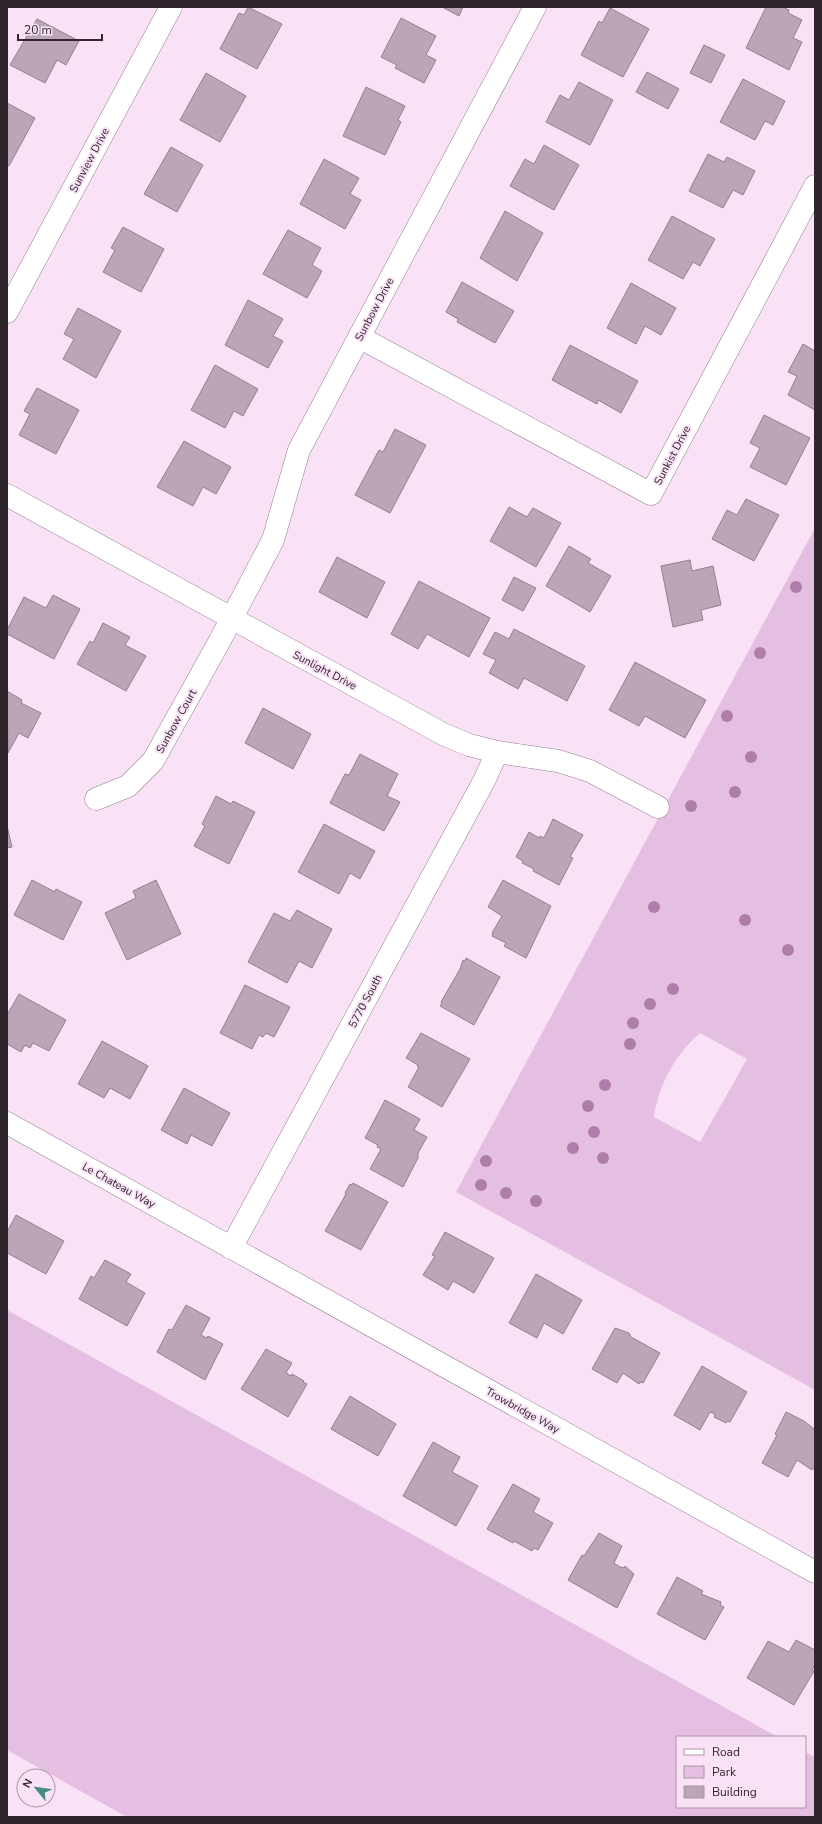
<svg xmlns="http://www.w3.org/2000/svg" width="822" height="1824" font-family="'Nunito Sans',sans-serif">
	<style>
		.green { fill: #e5bfe1; fill-rule: evenodd }
		.building { fill: #bba6b8; stroke: #937f91 }
		.lines { fill: none; stroke-linecap: round; stroke-linejoin: round }
		.minor-casing { stroke: #948092; stroke-width: 23 }
		.minor { stroke: #fff; stroke-width: 22 }
		.tree { fill: #ae7daa }
		.labels { text-anchor: middle; stroke-width: 4; stroke-linejoin: round; paint-order: stroke }
		.street-label { font-size: 11px; fill: #2e252d; stroke: #f9e2f6 }
	</style>
	<rect width="100%" height="100%" fill="#f9e2f6"/>
	<path class="green" d="M815 528V1390L456 1192ZM700 1033 747 1059 700 1142 654 1117C659 1084 675 1055 700 1033Z
		M7 1310 778 1737H677V1807H805V1752L815 1757V1817H127L7 1750Z"/>
	<path class="building" d="M248 7 282 24 257 69 220 49 239 13 244 15Z
		M442 7H463L459 16Z
		M766 7H783L789 10 788 13 802 20 793 38 802 42 789 70 746 48Z
		M610 8 649 29 623 77 581 55 599 21 602 23Z
		M401 18 436 36 426 55 436 60 424 83 395 68 397 65 381 57Z
		M37 19 79 41 66 65 57 60 45 83 10 65Z
		M704 45 725 55 711 83 690 73Z
		M647 72 679 89 668 109 636 92Z
		M206 73 246 96 220 142 180 120Z
		M743 79 785 101 773 125 765 121 755 140 720 122Z
		M579 82 613 100 590 145 546 122 560 95 569 100Z
		M366 87 405 106 398 120 401 122 385 155 343 136Z
		M7 103 35 118 9 166 7 165Z
		M544 145 579 165 554 210 510 186 525 159 534 164Z
		M171 147 203 165 177 212 144 194Z
		M708 154 724 162 727 157 755 171 743 195 733 190 723 208 689 191Z
		M324 159 359 178 350 194 361 200 345 229 300 204Z
		M505 211 543 233 517 281 480 258Z
		M672 216 715 239 700 266 693 262 683 279 648 260Z
		M123 227 164 249 141 292 103 272 115 250 111 248Z
		M288 230 321 248 312 265 322 271 307 298 263 274Z
		M462 282 514 311 495 343 457 322 458 319 446 312Z
		M631 283 676 308 661 335 645 326 636 344 607 328Z
		M248 300 283 319 273 336 283 341 268 368 225 345Z
		M78 308 121 331 96 378 63 359 74 339 64 334Z
		M803 344 815 351V410L788 395 797 376 788 372Z
		M570 345 638 381 621 413 598 400 597 404 552 380Z
		M215 365 258 389 243 416 234 411 225 428 191 410Z
		M37 388 79 410 56 454 19 435 30 414 24 411Z
		M764 415 810 438 786 485 750 467 760 448 750 443Z
		M395 429 426 445 390 513 355 495 379 450 383 452Z
		M184 441 231 467 216 494 203 487 193 506 157 487Z
		M746 499 779 515 754 561 712 539 727 510 737 515Z
		M509 507 527 517 533 508 561 523 536 567 490 541Z
		M569 546 591 559 588 563 611 576 590 612 546 586Z
		M337 557 385 582 367 618 319 592Z
		M690 560 692 571 713 566 721 605 701 610 703 620 673 627 661 566Z
		M514 577 536 588 523 611 502 600Z
		M419 581 490 618 469 657 427 634 418 649 391 634Z
		M53 595 80 609 54 659 7 634V630L24 597 46 608Z
		M103 623 130 637 125 645 146 656 126 691 77 664 90 641 93 643Z
		M514 629 585 666 567 701 524 678 518 689 489 673 496 660 483 654 495 632 509 639Z
		M635 662 706 700 685 738 645 716 639 726 609 710Z
		M7 691 22 700 21 703 41 713 28 738 19 733 8 753Z
		M263 708 311 734 293 769 245 743Z
		M360 754 398 774 387 796 400 802 384 831 330 803 345 774 349 775Z
		M216 796 231 804 233 801 255 812 229 864 194 846 205 826 202 824Z
		M553 819 583 835 570 857 573 858 559 885 533 871 534 869 522 863 523 861 516 857 529 832 539 838 540 836 544 838Z
		M324 824 375 851 360 879 350 873 339 894 298 872Z
		M7 826 12 847 7 848Z
		M32 880 55 892 56 889 82 902 63 940 14 915Z
		M156 880 181 934 127 960 105 913 136 898 133 891Z
		M503 880 551 906 526 958 504 946 506 943 492 936 493 933H492L502 916 488 907Z
		M297 910 332 929 312 968 299 961 287 983 248 962 274 913 290 921Z
		M466 958 500 977 474 1025 440 1006 442 1003 441 1002 460 969 463 960 465 961Z
		M245 985 290 1007 274 1037 266 1033 263 1037 259 1035 252 1049 220 1033Z
		M19 994 66 1020 49 1051 33 1043 30 1048 25 1045 21 1052 7 1044V1015Z
		M421 1033 470 1059 442 1107 408 1087 419 1067 417 1066 418 1065 406 1058Z
		M102 1041 148 1066 130 1099 110 1088 104 1098 78 1084Z
		M184 1088 230 1113 212 1146 191 1135 187 1144 161 1130Z
		M385 1100 420 1119 414 1130 427 1137 418 1153V1158L403 1187 370 1169 381 1149 377 1147 378 1145 365 1138Z
		M353 1183 388 1202 361 1250 325 1231 346 1194 345 1193 350 1184 352 1185Z
		M16 1215 64 1241 46 1274 7 1253V1232Z
		M445 1232 494 1258 474 1293 453 1281 448 1290 423 1275 435 1256 432 1255Z
		M105 1260 131 1274 126 1282 145 1293 127 1326 79 1299 91 1276 94 1278Z
		M536 1274 582 1300 563 1334 544 1323 537 1338 509 1323Z
		M186 1305 210 1318 201 1335 207 1338 208 1336 223 1344 205 1380 157 1352 169 1329 172 1330Z
		M615 1328 629 1333 631 1337 660 1353 643 1383 640 1382 639 1384 623 1373 617 1383 592 1369Z
		M266 1349 292 1363 286 1373 291 1376 292 1374 304 1381 303 1382 307 1384 288 1417 241 1389Z
		M702 1366 747 1392 730 1422 727 1421 726 1423 714 1417 715 1414 710 1412 700 1430 674 1415Z
		M350 1396 396 1424 378 1456 331 1429Z
		M786 1412 804 1421 814 1429 815 1427V1469L813 1468 812 1470 797 1460 788 1477 762 1463 777 1435 775 1434Z
		M433 1442 460 1457 452 1472 478 1486 456 1526 403 1496Z
		M513 1484 540 1499 533 1512 553 1523 538 1550 534 1548 532 1551 514 1541 513 1543 487 1529Z
		M599 1533 622 1546 614 1563 620 1567 624 1568 625 1566 634 1574 617 1608 568 1580 582 1555 584 1556Z
		M677 1577 703 1591 701 1594 721 1602 720 1605 724 1607 705 1640 657 1614Z
		M796 1640 815 1650V1665L812 1670 814 1671 794 1705 747 1678 768 1641 789 1652Z"/>
	<g class="lines">
		<defs>
			<path id="minor" d="M7 312 171 7
				M359 337 651 494 815 186
				M7 495 443 734 469 745 497 752 558 761 590 771 658 807
				M96 799 128 786 153 761 218 644 273 540 299 450 535 7
				M7 1123 815 1572
				M231 1248 485 779 497 752"/>
		</defs>
		<use href="#minor" class="minor-casing"/>
		<use href="#minor" class="minor"/>
	</g>
	<g class="tree">
		<circle cx="796" cy="587" r="6"/>
		<circle cx="760" cy="653" r="6"/>
		<circle cx="727" cy="716" r="6"/>
		<circle cx="751" cy="757" r="6"/>
		<circle cx="735" cy="792" r="6"/>
		<circle cx="691" cy="806" r="6"/>
		<circle cx="654" cy="907" r="6"/>
		<circle cx="745" cy="920" r="6"/>
		<circle cx="788" cy="950" r="6"/>
		<circle cx="673" cy="989" r="6"/>
		<circle cx="650" cy="1004" r="6"/>
		<circle cx="633" cy="1023" r="6"/>
		<circle cx="630" cy="1044" r="6"/>
		<circle cx="605" cy="1085" r="6"/>
		<circle cx="588" cy="1106" r="6"/>
		<circle cx="594" cy="1132" r="6"/>
		<circle cx="573" cy="1148" r="6"/>
		<circle cx="603" cy="1158" r="6"/>
		<circle cx="486" cy="1161" r="6"/>
		<circle cx="481" cy="1185" r="6"/>
		<circle cx="506" cy="1193" r="6"/>
		<circle cx="536" cy="1201" r="6"/>
	</g>
	<g class="labels">
		<g class="street-label">
			<text transform="translate(89 160) rotate(-62)" y="4">Sunview Drive</text>
			<text transform="translate(374 309) rotate(-62)" y="4">Sunbow Drive</text>
			<text transform="translate(672 455) rotate(-62)" y="4">Sunkist Drive</text>
			<text transform="translate(325 670) rotate(28)" y="4">Sunlight Drive</text>
			<text transform="translate(176 721) rotate(-61)" y="4">Sunbow Court</text>
			<text transform="translate(365 1001) rotate(-62)" y="4">5770 South</text>
			<text transform="translate(119 1185) rotate(29)" y="4">Le Chateau Way</text>
			<text transform="translate(523 1410) rotate(29)" y="4">Trowbridge Way</text>
		</g>
	</g>
	<rect width="822" height="1824" fill="none" stroke="#2e252d" stroke-width="16"/>
	<rect x="676" y="1736" width="130" height="72" fill="#f9e2f6" stroke="#a896a6"/>
	<rect x="684" y="1749" width="20" height="6" fill="#ffffff" stroke="#a896a6"/>
	<text x="712" y="1756" font-size="12" fill="#2e252d">Road</text>
	<rect x="684" y="1766" width="20" height="12" fill="#e5bfe1" stroke="#a896a6"/>
	<text x="712" y="1776" font-size="12" fill="#2e252d">Park</text>
	<rect x="684" y="1786" width="20" height="12" fill="#bba6b8" stroke="#a896a6"/>
	<text x="712" y="1796" font-size="12" fill="#2e252d">Building</text>
	<g transform="translate(36 1788) rotate(299)"><circle r="19" fill="#f9e2f6" stroke="#a896a6"/>
	<path d="M0-3L7 15L0 10L-7 15Z" fill="#438b87"/>
	<text y="-6" font-size="11" font-weight="bold" text-anchor="middle" fill="#2e252d">N</text>
	</g>
	<path d="M18 34v6h84v-6" fill="none" stroke="#2e252d" stroke-width="2"/>
	<text x="24" y="34" font-size="12" fill="#2e252d" stroke="#f9e2f6" stroke-width="3" paint-order="stroke">20 m</text>
</svg>
